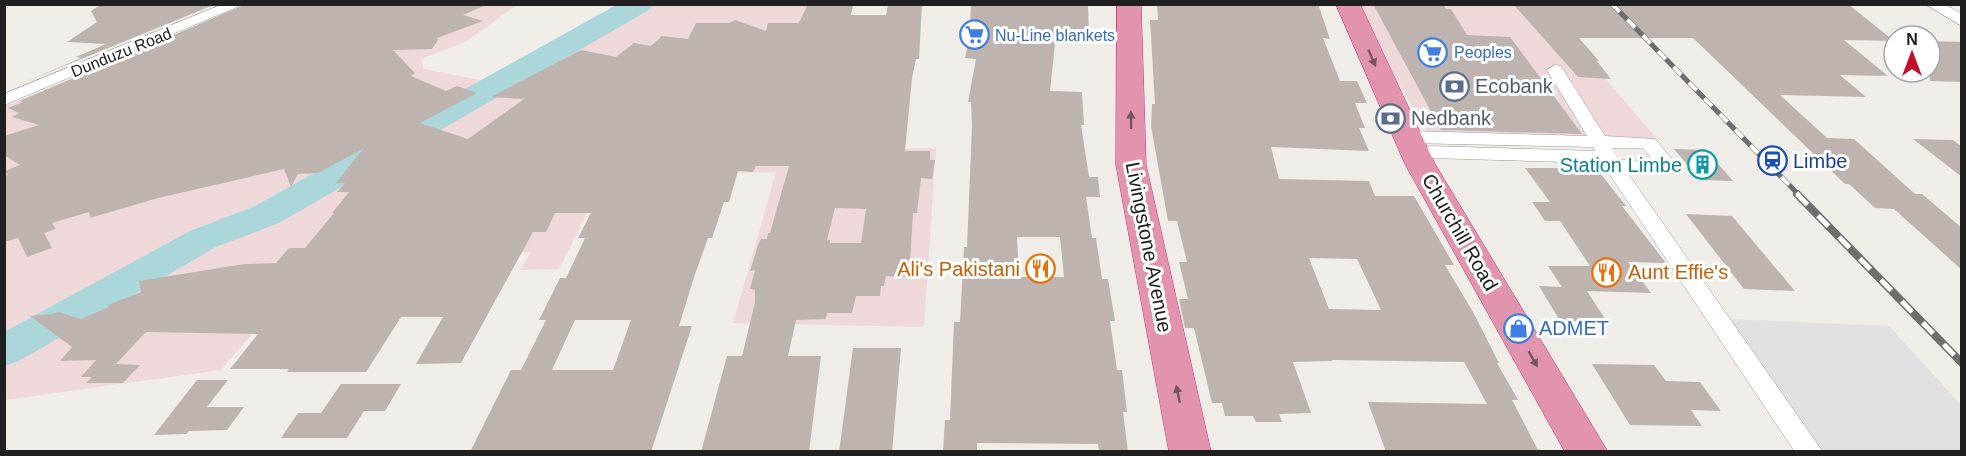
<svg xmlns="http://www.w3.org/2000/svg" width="1966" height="456" font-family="Helvetica,sans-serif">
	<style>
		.commercial { fill: #efd8da }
		.parking { fill: #e0e0e0 }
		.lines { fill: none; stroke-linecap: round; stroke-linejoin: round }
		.river { fill: #abd7da; fill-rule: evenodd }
		.building { fill: #bdb4b0; fill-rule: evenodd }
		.street-casing { stroke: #9d9d9d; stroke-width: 1 }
		.highway-casing { stroke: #d03280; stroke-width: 1 }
		.street { fill: #fff; fill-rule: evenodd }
		.highway { fill: #e294ae; fill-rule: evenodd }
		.rail-far1-casing { stroke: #6e6e6e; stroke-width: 5 }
		.rail-casing { stroke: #6e6e6e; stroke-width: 8 }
		.rail-far1 { stroke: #fff; stroke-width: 4; stroke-dasharray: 11; stroke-linecap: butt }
		.rail { stroke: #fff; stroke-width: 5; stroke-dasharray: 15; stroke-linecap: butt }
		.oneway { fill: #775460 }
		.labels { text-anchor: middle; stroke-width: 6; stroke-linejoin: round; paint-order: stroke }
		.far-shop-label { font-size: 16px; fill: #366cbe; stroke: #fff; text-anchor: start }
		.far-street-label { font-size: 16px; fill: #202020; stroke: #fff }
		.service-label { font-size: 20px; fill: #4e5e75; stroke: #fff; text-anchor: start }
		.transit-label { font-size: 20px; fill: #164399; stroke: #fff; text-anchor: start }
		.culture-label { font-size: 20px; fill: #0d838f; stroke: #fff; text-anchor: end }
		.street-label { font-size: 20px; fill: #202020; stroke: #fff }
		.food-label { font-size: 20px; fill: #c56008; stroke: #fff; text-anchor: end }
		.shop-label { font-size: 20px; fill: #366cbe; stroke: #fff; text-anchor: start }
	</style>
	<rect width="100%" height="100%" fill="#f0ece7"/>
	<path class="commercial" d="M254 5H517L465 42 421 59 424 69 490 82 635 5H830L794 151 936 148 924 327 733 323 776 172 607 174 559 269 520 270 531 252 328 254 295 284 221 370 5 400 4 106Z
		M1353 5H1542L1658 140 1429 135Z"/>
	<path class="parking" d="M1726 319 1889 326 1961 405V451H1821Z"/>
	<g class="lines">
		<path class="river" d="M618 4H652L649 10 279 223 216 247 19 361 4 366V332L190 231 253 207Z"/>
	</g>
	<path class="building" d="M102 4H216L25 82 81 58 76 57 106 44 67 42 97 22 91 11Z
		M246 4H488L463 15 483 21 437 38 438 40 432 49 393 50 415 73 411 76 446 91 457 86 477 93 420 123 468 139 524 99 491 97 581 50 616 57 634 43 651 46 662 36 688 39 696 23H729L735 20 766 31 768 23H799L807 6H853L851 15H886L888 5 922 4 919 59H916L912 78 905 151H930V160H935L932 179 921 178 917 213H913L909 277 886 276 884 286H881L880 296H856L852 313H827L826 319 796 320 788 356H821L809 452H701L727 356H742L755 302V290L750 289 755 270 750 271 758 245 761 239H767L768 233H770L789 166H756L753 172 738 171 729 202H724L712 238H708L694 277 679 326H692L651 452H470L511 370H521L546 320H539L560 278H566L585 238H578L591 213H555L546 232H533L461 363 416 364 443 317H401L366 372H287L289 369H230L258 334 146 332 116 364 140 365 123 383H86L92 377H81L96 360 60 361 72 347 30 316 53 314 58 312 81 319 109 307 108 305 141 292 139 281 244 264 276 263 289 248H305L334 213H332L349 192H337L345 183H336L363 149 318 173 298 174 291 187 284 169 158 198 90 218 89 212 52 223 56 229 44 233 52 248 27 257 18 238 4 242V177L8 175 5 171 20 165 4 155V136L39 125 12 117 19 113 8 108 23 102 20 101ZM835 208 866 209 861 243H830V240H827ZM575 320H631L613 370H552Z
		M1088 4 1089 43H1055L1050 91 1082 92 1084 125H1081L1089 177H1098L1100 197H1086L1092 238H1096L1102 279H1108L1115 321H1110L1117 370H1122L1127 412H1123L1128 452H1099L1098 444 977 443V452H943L945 420H950L954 322H960L964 247H967L972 125 971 102H968L976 59 965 58 969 40 971 5ZM1017 237H1060L1064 277H1019Z
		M1157 4H1318L1330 39 1323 38 1340 81H1357L1367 103H1355L1365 128H1359L1369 151 1271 147 1279 179 1369 181 1375 196H1414L1454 265H1445L1473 312 1499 363H1497L1518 400H1512L1539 452H1386L1368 402 1487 404 1464 362 1332 360V361L1293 362 1311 413 1279 414 1282 422H1256L1253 416H1225L1222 403H1212L1194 328H1185L1179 299H1188L1179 262H1187L1177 221H1168L1151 126 1152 104H1155L1150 20H1158ZM1309 258 1357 259 1381 310 1329 309Z
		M1373 4H1443L1446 9H1451L1467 35 1510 37 1582 134 1441 130Z
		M1513 4H1848L1894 41 1844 40 1888 76 1840 75 1866 97 1780 95 1827 138 1854 139 1915 194H1922L1962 228V270L1894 209 1875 208 1849 184H1845L1693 38H1579L1599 61H1597L1611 79 1578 77Z
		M1930 41 1962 42V82L1930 81Z
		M1913 139 1953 140 1962 147V177Z
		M1674 149 1706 150 1733 181 1700 180Z
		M1525 168H1596L1626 206H1622L1666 263 1628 262 1651 293 1587 291 1607 322 1560 321 1539 286 1562 287 1548 266H1590L1560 221H1545L1532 202H1550Z
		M1686 214 1732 216 1795 291 1744 289Z
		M853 348H901L892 452H839Z
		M1592 364 1654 365 1666 381 1700 382 1721 411 1691 410 1702 426 1630 425Z
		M197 380H228L207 407H244L227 430 189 431 186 434 154 435Z
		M341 384H401L385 411H364L347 438H281L298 413H321Z"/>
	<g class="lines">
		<defs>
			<path id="street" d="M223 4H244L4 105V94Z
				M1925 4H1944L1962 14V26Z
				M1555 65 1561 66 1605 136 1655 139 1676 164 1679 168 1676 172H1627L1823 452H1795L1602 163 1430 158 1423 156 1421 152 1423 148 1430 146 1595 151 1593 147 1408 143 1401 141 1399 137 1401 133 1408 131 1587 136 1547 70ZM1612 148H1643L1653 161 1619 160Z"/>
			<path id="highway" d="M1117 4H1141L1146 165 1211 452H1169L1116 165Z
				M1336 4H1360L1435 164 1608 452H1565L1405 164Z"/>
		</defs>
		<use href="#street" class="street-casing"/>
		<use href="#highway" class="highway-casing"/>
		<use href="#street" class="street"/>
		<use href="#highway" class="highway"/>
		<defs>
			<path id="rail-far1" d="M1612 4 1799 195"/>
			<path id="rail" d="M1797 194 1962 363"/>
		</defs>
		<use href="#rail-far1" class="rail-far1-casing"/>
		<use href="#rail" class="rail-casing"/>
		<use href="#rail-far1" class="rail-far1"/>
		<use href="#rail" class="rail"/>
	</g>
	<defs><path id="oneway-solid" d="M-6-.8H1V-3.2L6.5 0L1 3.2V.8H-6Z" transform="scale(1.5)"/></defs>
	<g class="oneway">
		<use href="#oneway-solid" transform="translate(1372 58) rotate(66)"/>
		<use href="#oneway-solid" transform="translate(1131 120) rotate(-91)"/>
		<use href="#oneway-solid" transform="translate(1533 359) rotate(60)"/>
		<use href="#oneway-solid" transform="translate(1178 394) rotate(-102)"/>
	</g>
	<defs>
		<symbol id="supermarket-ring" viewBox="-11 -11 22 22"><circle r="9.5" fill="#fff" stroke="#3f7fe0" stroke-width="1.5"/><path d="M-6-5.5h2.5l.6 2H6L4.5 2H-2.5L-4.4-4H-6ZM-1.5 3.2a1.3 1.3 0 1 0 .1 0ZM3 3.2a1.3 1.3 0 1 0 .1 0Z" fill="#3f7fe0"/></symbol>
		<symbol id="bank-ring" viewBox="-11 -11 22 22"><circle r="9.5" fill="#fff" stroke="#5c6f8a" stroke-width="1.5"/><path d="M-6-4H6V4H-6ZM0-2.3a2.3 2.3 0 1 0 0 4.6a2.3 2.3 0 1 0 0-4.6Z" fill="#5c6f8a"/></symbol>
		<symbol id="station-ring" viewBox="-11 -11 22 22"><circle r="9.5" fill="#fff" stroke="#1a4fb4" stroke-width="1.5"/><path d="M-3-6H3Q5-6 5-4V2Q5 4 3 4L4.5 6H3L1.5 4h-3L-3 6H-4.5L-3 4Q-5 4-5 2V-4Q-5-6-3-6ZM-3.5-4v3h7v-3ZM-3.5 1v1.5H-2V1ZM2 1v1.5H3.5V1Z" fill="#1a4fb4"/></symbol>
		<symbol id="building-ring" viewBox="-11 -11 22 22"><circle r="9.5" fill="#fff" stroke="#0f9aa8" stroke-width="1.5"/><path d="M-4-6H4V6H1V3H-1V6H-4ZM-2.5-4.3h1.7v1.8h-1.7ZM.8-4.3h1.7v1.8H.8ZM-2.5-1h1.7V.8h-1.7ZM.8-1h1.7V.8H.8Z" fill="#0f9aa8"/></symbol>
		<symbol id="restaurant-ring" viewBox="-11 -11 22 22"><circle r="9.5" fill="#fff" stroke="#e8710a" stroke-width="1.5"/><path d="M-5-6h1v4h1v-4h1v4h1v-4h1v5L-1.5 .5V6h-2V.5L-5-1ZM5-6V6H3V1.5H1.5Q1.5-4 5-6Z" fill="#e8710a"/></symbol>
		<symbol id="shop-ring" viewBox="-11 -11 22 22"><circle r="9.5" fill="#fff" stroke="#3f7fe0" stroke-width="1.5"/><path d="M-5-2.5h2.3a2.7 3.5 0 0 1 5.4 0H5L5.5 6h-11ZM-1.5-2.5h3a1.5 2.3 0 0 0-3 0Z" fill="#3f7fe0"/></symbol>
	</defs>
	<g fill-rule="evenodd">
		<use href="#supermarket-ring" x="958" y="18" width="33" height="33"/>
		<use href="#supermarket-ring" x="1416" y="36" width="33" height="33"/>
		<use href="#bank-ring" x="1438" y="70" width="33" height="33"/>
		<use href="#bank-ring" x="1374" y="102" width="33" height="33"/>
		<use href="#station-ring" x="1756" y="144" width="33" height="33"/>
		<use href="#building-ring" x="1686" y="148" width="33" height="33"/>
		<use href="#restaurant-ring" x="1024" y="252" width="33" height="33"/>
		<use href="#restaurant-ring" x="1590" y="256" width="33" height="33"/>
		<use href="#shop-ring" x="1502" y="312" width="33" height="33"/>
	</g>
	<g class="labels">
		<g class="far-shop-label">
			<text x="995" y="41">Nu-Line blankets</text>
			<text x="1454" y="58">Peoples</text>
		</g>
		<g class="far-street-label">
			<text transform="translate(121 52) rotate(-22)" y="6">Dunduzu Road</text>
		</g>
		<g class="service-label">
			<text x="1475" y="93">Ecobank</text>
			<text x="1411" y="125">Nedbank</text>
		</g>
		<g class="transit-label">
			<text x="1793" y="168">Limbe</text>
		</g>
		<g class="culture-label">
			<text x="1682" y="172">Station Limbe</text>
		</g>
		<g class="street-label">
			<text transform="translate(1460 232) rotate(60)" y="7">Churchill Road</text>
			<text transform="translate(1149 247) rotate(79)" y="7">Livingstone Avenue</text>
		</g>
		<g class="food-label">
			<text x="1020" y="276">Ali's Pakistani</text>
			<text x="1628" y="279" text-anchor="start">Aunt Effie's</text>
		</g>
		<g class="shop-label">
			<text x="1539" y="335">ADMET</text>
		</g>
	</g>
	<rect width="1966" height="456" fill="none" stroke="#202020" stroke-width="12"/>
	<g transform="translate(1912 54)"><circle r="28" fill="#ffffff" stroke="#a6a6a6" stroke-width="1.5"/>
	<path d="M0-4.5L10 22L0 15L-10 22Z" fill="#c20d29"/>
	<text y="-9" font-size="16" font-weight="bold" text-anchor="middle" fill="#202020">N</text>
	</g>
</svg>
